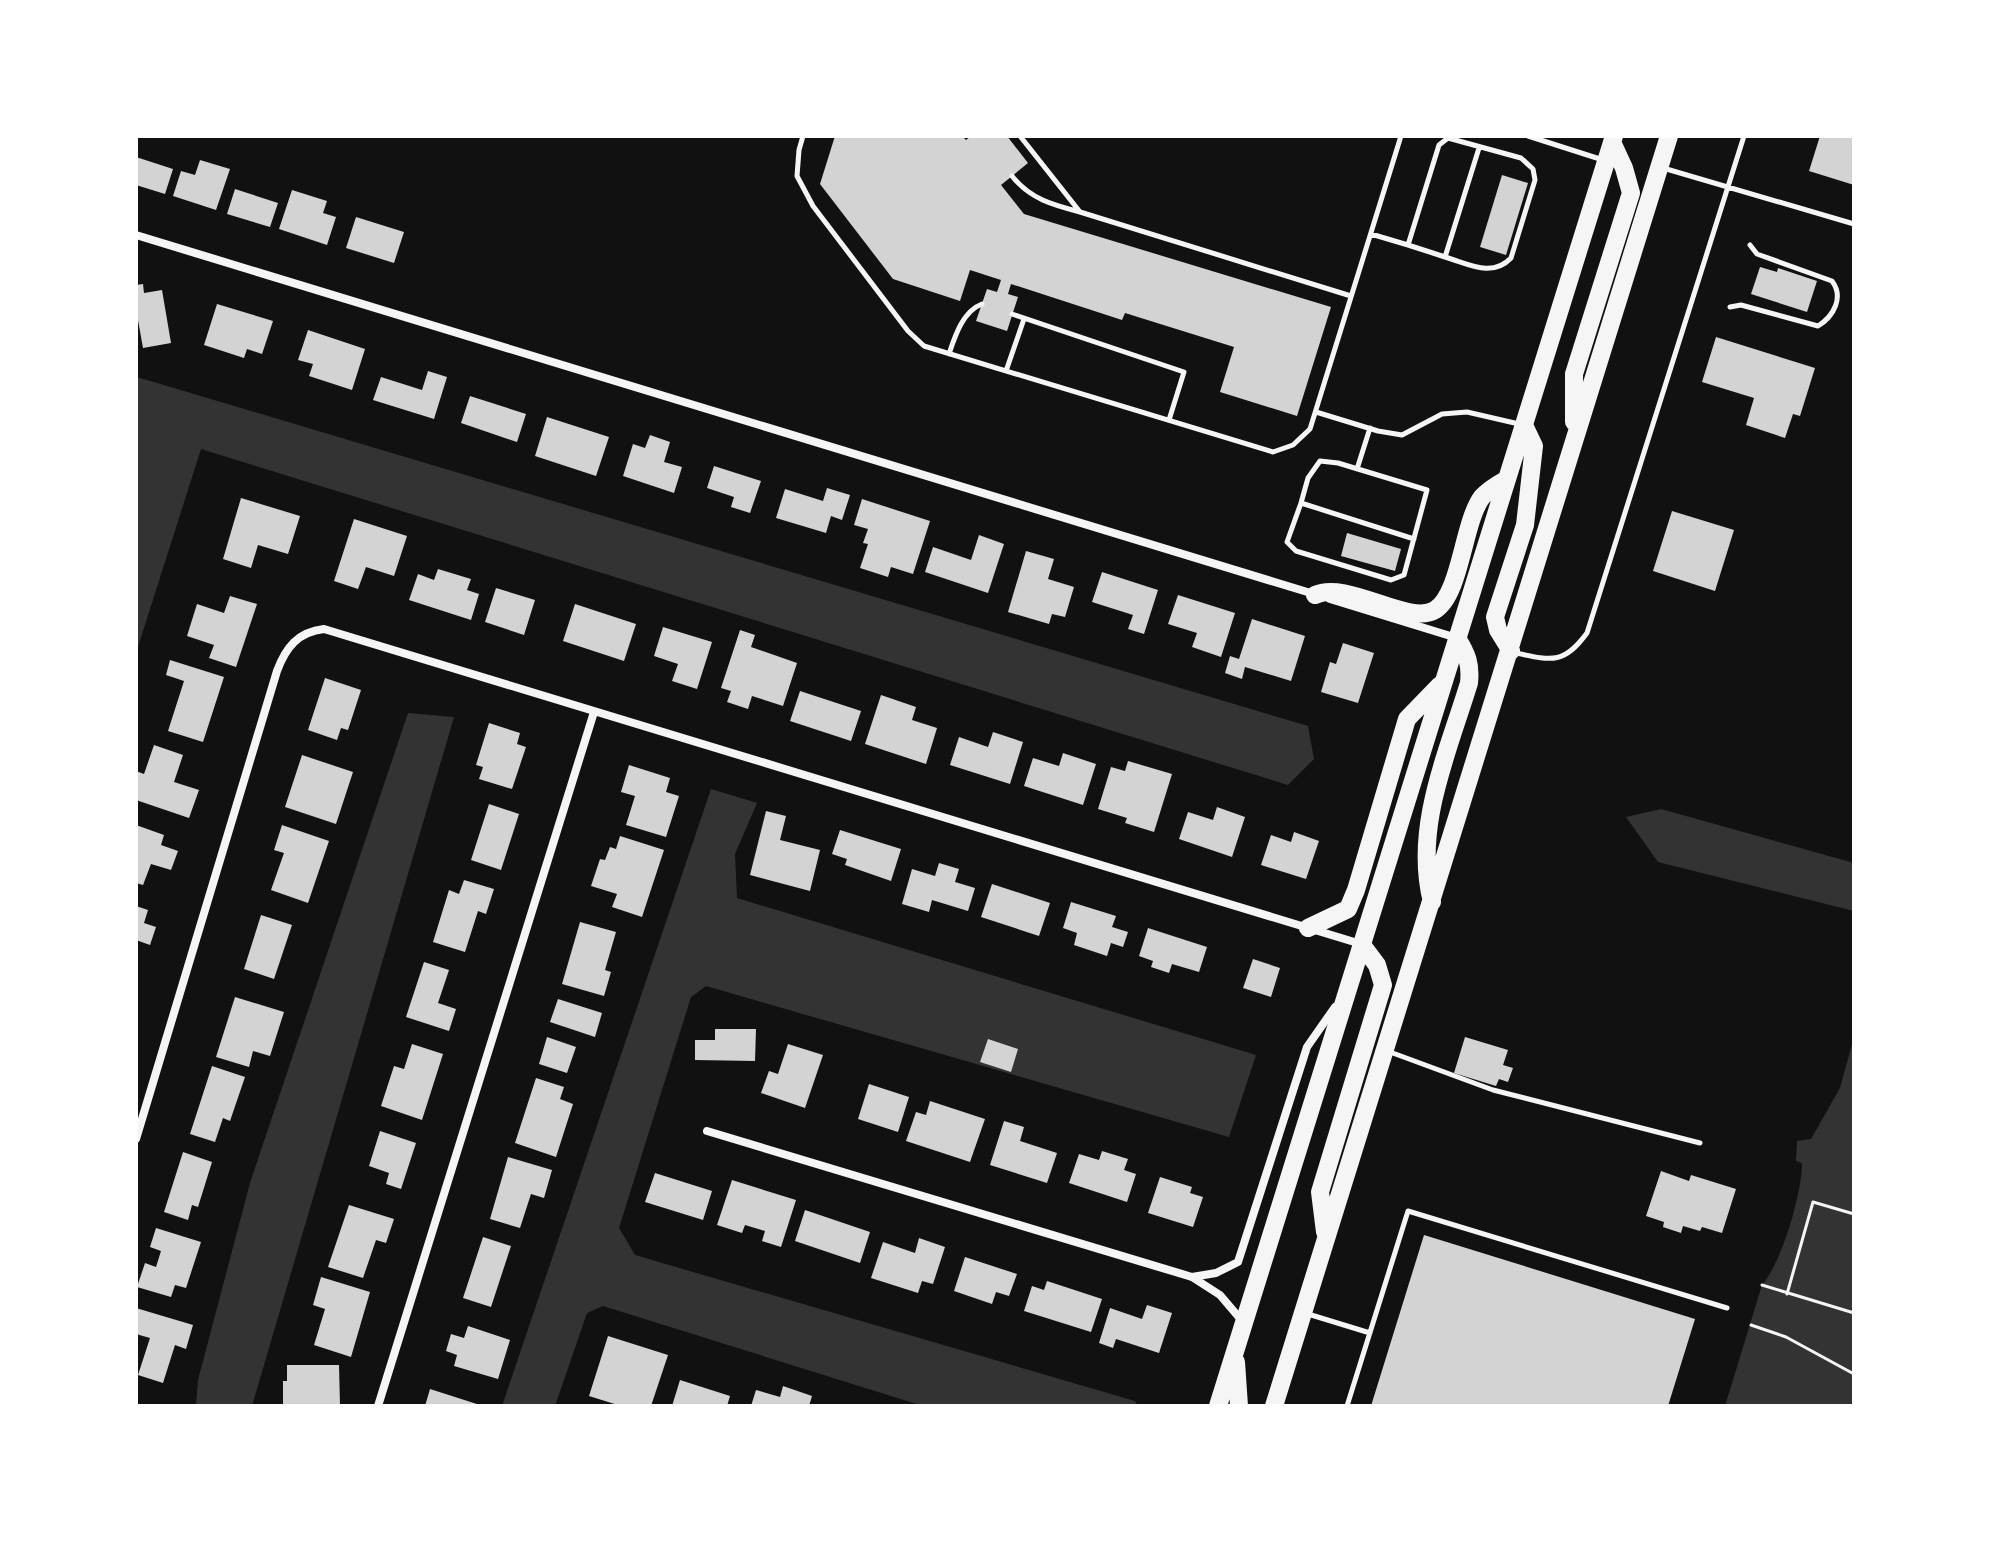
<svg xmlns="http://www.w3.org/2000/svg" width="1990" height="1542" font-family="'Asap Condensed',sans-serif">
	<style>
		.water { fill: #333 }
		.building { fill: #d3d3d3 }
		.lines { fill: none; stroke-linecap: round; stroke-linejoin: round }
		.path { stroke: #f5f5f5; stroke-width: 3 }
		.service { stroke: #f5f5f5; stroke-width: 5 }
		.minor { stroke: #f5f5f5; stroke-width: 8 }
		.trunk { stroke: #f5f5f5; stroke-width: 18 }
	</style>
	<rect width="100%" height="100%" fill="#111"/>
	<path class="water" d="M137 377 1308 726 1314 759 1288 785 201 449 136 653Z
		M408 713 454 717 252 1406H196L198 1380 250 1183Z
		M711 789 757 803 735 854 737 898 1256 1055 1229 1137 706 986 691 997 619 1228 635 1255 1135 1401 1138 1406H923L603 1306 587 1313 555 1406H502Z
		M1661 809 1854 863V911L1658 862 1626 817Z
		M1854 1037V1406H1725L1762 1285C1782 1262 1802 1193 1802 1163L1796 1161 1797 1141 1811 1139 1840 1088Z"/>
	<path class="building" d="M835 136H962L966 140 971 136H1007L1028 163 1001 185 1024 214 1331 307 1297 416 1220 392 1234 347 1125 313 1122 320 1011 284 1008 294 1018 297 1007 331 976 321 987 289 997 292 1001 280 970 270 960 301 893 279 820 184Z
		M1820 136H1854V185L1809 171Z
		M136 157 173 169 165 194 136 185Z
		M200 160 230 169 216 210 173 196 181 171 195 175Z
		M1502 175 1528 183 1506 255 1480 247Z
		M235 189 278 203 270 227 227 214Z
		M292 190 327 201 323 213 336 217 327 245 279 229Z
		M356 217 404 232 394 263 346 248Z
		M1760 267 1777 272 1778 268 1817 281 1807 312 1751 294Z
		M143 284 144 293 162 290 171 343 143 348 136 309V285Z
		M217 304 273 321 262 354 247 349 244 358 204 345Z
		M308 330 365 349 352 390 309 376 313 364 298 360Z
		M1716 337 1815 368 1800 416 1793 414 1785 438 1746 425 1754 398 1702 382Z
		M428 371 447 377 434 419 373 400 381 377 422 390Z
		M470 396 526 414 517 442 461 423Z
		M547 417 609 437 596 476 535 456Z
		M650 435 670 442 664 462 682 467 674 493 623 476 633 444 645 448Z
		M714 466 761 481 750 513 731 507 734 497 707 488Z
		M827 488 850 495 842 520 831 516 826 533 776 518 785 489 823 501Z
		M241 498 300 516 288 554 258 545 251 568 223 559Z
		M862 499 930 521 913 574 891 567 888 577 860 568 868 544 863 543 868 529 854 525Z
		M1672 511 1734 530 1715 591 1653 571Z
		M354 519 407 536 394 576 366 567 358 589 334 581Z
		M1347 533 1401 549 1395 571 1341 556Z
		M979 535 1004 544 988 593 925 572 933 547 971 560Z
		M1026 551 1054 559 1048 579 1074 587 1065 617 1052 614 1049 624 1008 612Z
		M438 569 471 579 467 590 479 594 471 620 409 600 418 574 434 580Z
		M1102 572 1158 590 1144 634 1128 629 1133 615 1092 602Z
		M496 588 535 600 524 635 485 622Z
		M1178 595 1235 613 1221 657 1192 647 1197 633 1168 624Z
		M230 596 257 604 236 667 209 658 214 645 187 636 197 604 224 613Z
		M575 604 636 624 624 661 563 641Z
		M1252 619 1305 636 1291 681 1245 667 1242 679 1225 673 1230 656 1239 659Z
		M663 627 712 642 697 689 672 681 678 664 654 656Z
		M740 630 755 635 751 647 797 663 783 706 752 696 748 709 727 702 731 691 721 688Z
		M1343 643 1374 653 1358 703 1321 692 1330 662 1336 664Z
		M170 660 224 677 203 742 168 731 184 681 166 675Z
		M325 678 361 690 348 730 341 728 337 740 308 730Z
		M800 691 861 711 851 741 790 721Z
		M881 695 916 707 912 720 937 728 926 764 865 744Z
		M489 723 520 733 517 744 526 747 512 789 479 779 483 767 476 765Z
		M993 732 1023 742 1010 784 950 765 959 737 988 747Z
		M154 745 183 755 174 782 199 790 189 818 136 800V771L144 774Z
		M1063 753 1096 764 1083 805 1024 786 1033 758 1059 766Z
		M302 755 353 772 336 824 285 807Z
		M1128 761 1172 774 1154 832 1125 823 1127 818 1098 809 1111 767 1125 771Z
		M629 765 670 778 666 792 679 796 666 837 626 825 635 796 621 792Z
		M489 804 519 814 501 870 471 860Z
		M1217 807 1245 817 1232 857 1179 839 1188 812 1213 820Z
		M766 811 786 816 780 840 820 850 810 891 750 875Z
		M136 825 164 835 161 845 178 851 171 870 151 864 143 885 136 883Z
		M282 825 329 841 308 903 271 890 284 853 274 850Z
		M840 830 901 849 891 881 845 865 847 859 832 854Z
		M1294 832 1319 841 1306 879 1261 865 1271 835 1291 842Z
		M620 836 664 850 642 917 612 907 617 894 591 886 600 859 605 860 610 847 616 849Z
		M939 863 959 869 955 882 975 888 968 911 932 900 929 912 902 904 912 869 935 876Z
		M464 880 494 889 486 914 478 911 465 952 433 942 449 890 459 894Z
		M992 884 1050 903 1039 936 981 917Z
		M1071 902 1116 916 1112 927 1128 932 1123 947 1111 943 1107 956 1074 945 1077 933 1063 928Z
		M136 906 148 910 144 923 156 927 150 945 136 940Z
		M261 915 292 925 274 979 244 969Z
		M580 922 616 932 605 970 611 972 604 996 562 984Z
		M1148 928 1207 947 1199 972 1172 964 1169 973 1151 967 1153 961 1139 956Z
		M1253 959 1280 968 1271 997 1243 988Z
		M424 962 449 970 438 1003 456 1009 449 1031 406 1017Z
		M235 997 284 1012 270 1056 253 1051 249 1067 216 1057Z
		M558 999 602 1013 595 1037 550 1022Z
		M715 1029H756L755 1061 695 1060V1040H715Z
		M547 1037 576 1047 567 1073 539 1064Z
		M1465 1037 1508 1050 1503 1065 1513 1068 1508 1082 1499 1079 1496 1086 1454 1073Z
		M988 1039 1018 1049 1011 1072 980 1062Z
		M412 1044 443 1054 422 1120 381 1106 394 1066 404 1069Z
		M788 1044 823 1055 805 1108 761 1093 769 1071 778 1074Z
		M212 1066 245 1077 230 1121 223 1118 215 1142 190 1134Z
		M536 1078 564 1087 560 1099 573 1104 556 1157 515 1143Z
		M869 1084 909 1097 898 1132 858 1119Z
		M930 1101 985 1119 970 1162 906 1141 916 1112 926 1115Z
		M1004 1121 1024 1127 1020 1141 1057 1153 1047 1183 990 1165Z
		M380 1131 416 1143 401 1189 386 1184 389 1173 369 1166Z
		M1102 1151 1128 1159 1124 1170 1136 1174 1127 1202 1069 1183 1079 1154 1099 1160Z
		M183 1152 212 1162 198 1207 192 1205 188 1220 164 1212Z
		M508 1157 552 1170 544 1198 531 1194 520 1228 490 1219Z
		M1661 1171 1689 1181 1691 1175 1736 1189 1722 1233 1702 1227 1700 1231 1683 1226 1681 1233 1663 1227 1664 1222 1646 1216Z
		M655 1173 712 1191 703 1220 645 1202Z
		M1160 1177 1192 1187 1190 1193 1203 1197 1193 1227 1148 1213Z
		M732 1180 796 1200 781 1247 762 1241 765 1231 745 1225 742 1233 717 1225Z
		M349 1205 394 1219 386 1243 376 1240 363 1278 328 1267Z
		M805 1210 870 1232 860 1263 795 1241Z
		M156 1228 201 1242 186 1288 175 1285 171 1297 137 1287 145 1263 156 1267 161 1251 150 1247Z
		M1424 1235 1695 1319 1668 1406H1371Z
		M483 1237 511 1246 491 1307 463 1298Z
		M919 1238 945 1247 933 1284 922 1281 918 1293 871 1278 883 1242 915 1253Z
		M965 1257 1017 1274 1009 1296 996 1292 992 1304 954 1291Z
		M321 1277 370 1292 351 1357 314 1345 325 1309 313 1305Z
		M1047 1281 1102 1299 1091 1332 1024 1311 1032 1286 1044 1290Z
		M1147 1305 1172 1313 1159 1353 1116 1339 1113 1348 1099 1343 1110 1308 1142 1319Z
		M136 1308 193 1325 186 1349 175 1345 163 1383 138 1375 150 1338 136 1334Z
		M468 1326 510 1340 498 1379 454 1366 457 1355 446 1351 451 1334 464 1338Z
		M608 1336 668 1355 651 1406H621L589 1396Z
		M287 1365H339L340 1406H283V1381H287Z
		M680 1380 730 1396 727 1406H672Z
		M783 1386 812 1396 809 1406H751L756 1390 780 1397Z
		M430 1389 480 1405 479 1406H425Z"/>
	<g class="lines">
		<path class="path" d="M1762 1285 1854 1313
			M1787 1294 1813 1202 1854 1214
			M1751 1325 1786 1337 1854 1374"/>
		<path class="service" d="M803 136 799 150 797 176 813 206 908 331 924 346 1273 452 1293 445 1310 429 1401 136
			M1020 136 1080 212 1351 296
			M1528 136 1603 160
			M1663 168 1854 224
			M1012 176C1030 199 1053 205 1080 212
			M1371 234 1408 245
			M1445 257C1469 264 1492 278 1511 258L1535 180 1533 169 1521 158 1448 138 1439 145 1408 245 1445 257 1479 148
			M1730 307 1741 305 1818 326C1834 316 1844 297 1832 281L1757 254 1750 245
			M1012 314 1184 372 1169 420
			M949 354C955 336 963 311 982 304
			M1006 371 1024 319
			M1316 412 1378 431 1402 435 1442 414 1467 412 1519 424
			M1357 469 1370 428
			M1301 503 1287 542 1296 551 1391 580 1404 575 1427 490 1338 463 1320 461 1308 478 1301 503 1414 539
			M1516 653C1553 661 1564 664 1587 633L1744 136
			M1390 1052 1493 1090 1700 1143
			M1308 1314 1370 1333
			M1347 1406 1408 1211 1727 1308"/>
		<path class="minor" d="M136 235 1314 594
			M1330 599 1457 638
			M707 1131 1192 1277 1220 1295 1243 1322
			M136 1139 277 671C286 647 298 632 324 629L1361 944
			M1192 1277 1216 1273 1238 1262 1307 1047 1335 1007
			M378 1406 594 712"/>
		<path class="trunk" d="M1574 422V374L1631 193 1624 168 1612 142
			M1315 595C1347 580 1409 626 1435 610 1461 594 1463 522 1482 497 1489 489 1498 484 1507 479
			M1511 651 1498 630 1495 617 1525 525 1534 446 1524 425
			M1432 902C1413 828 1448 752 1469 683 1471 664 1467 654 1457 638
			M1308 928 1348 909 1356 890 1407 719 1440 685
			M1325 1232 1320 1192 1383 985 1377 965 1362 945
			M1236 1362 1239 1406
			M1218 1406 1614 136
			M1274 1406 1669 136"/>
	</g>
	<rect width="1990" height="1542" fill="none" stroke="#ffffff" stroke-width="276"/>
</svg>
